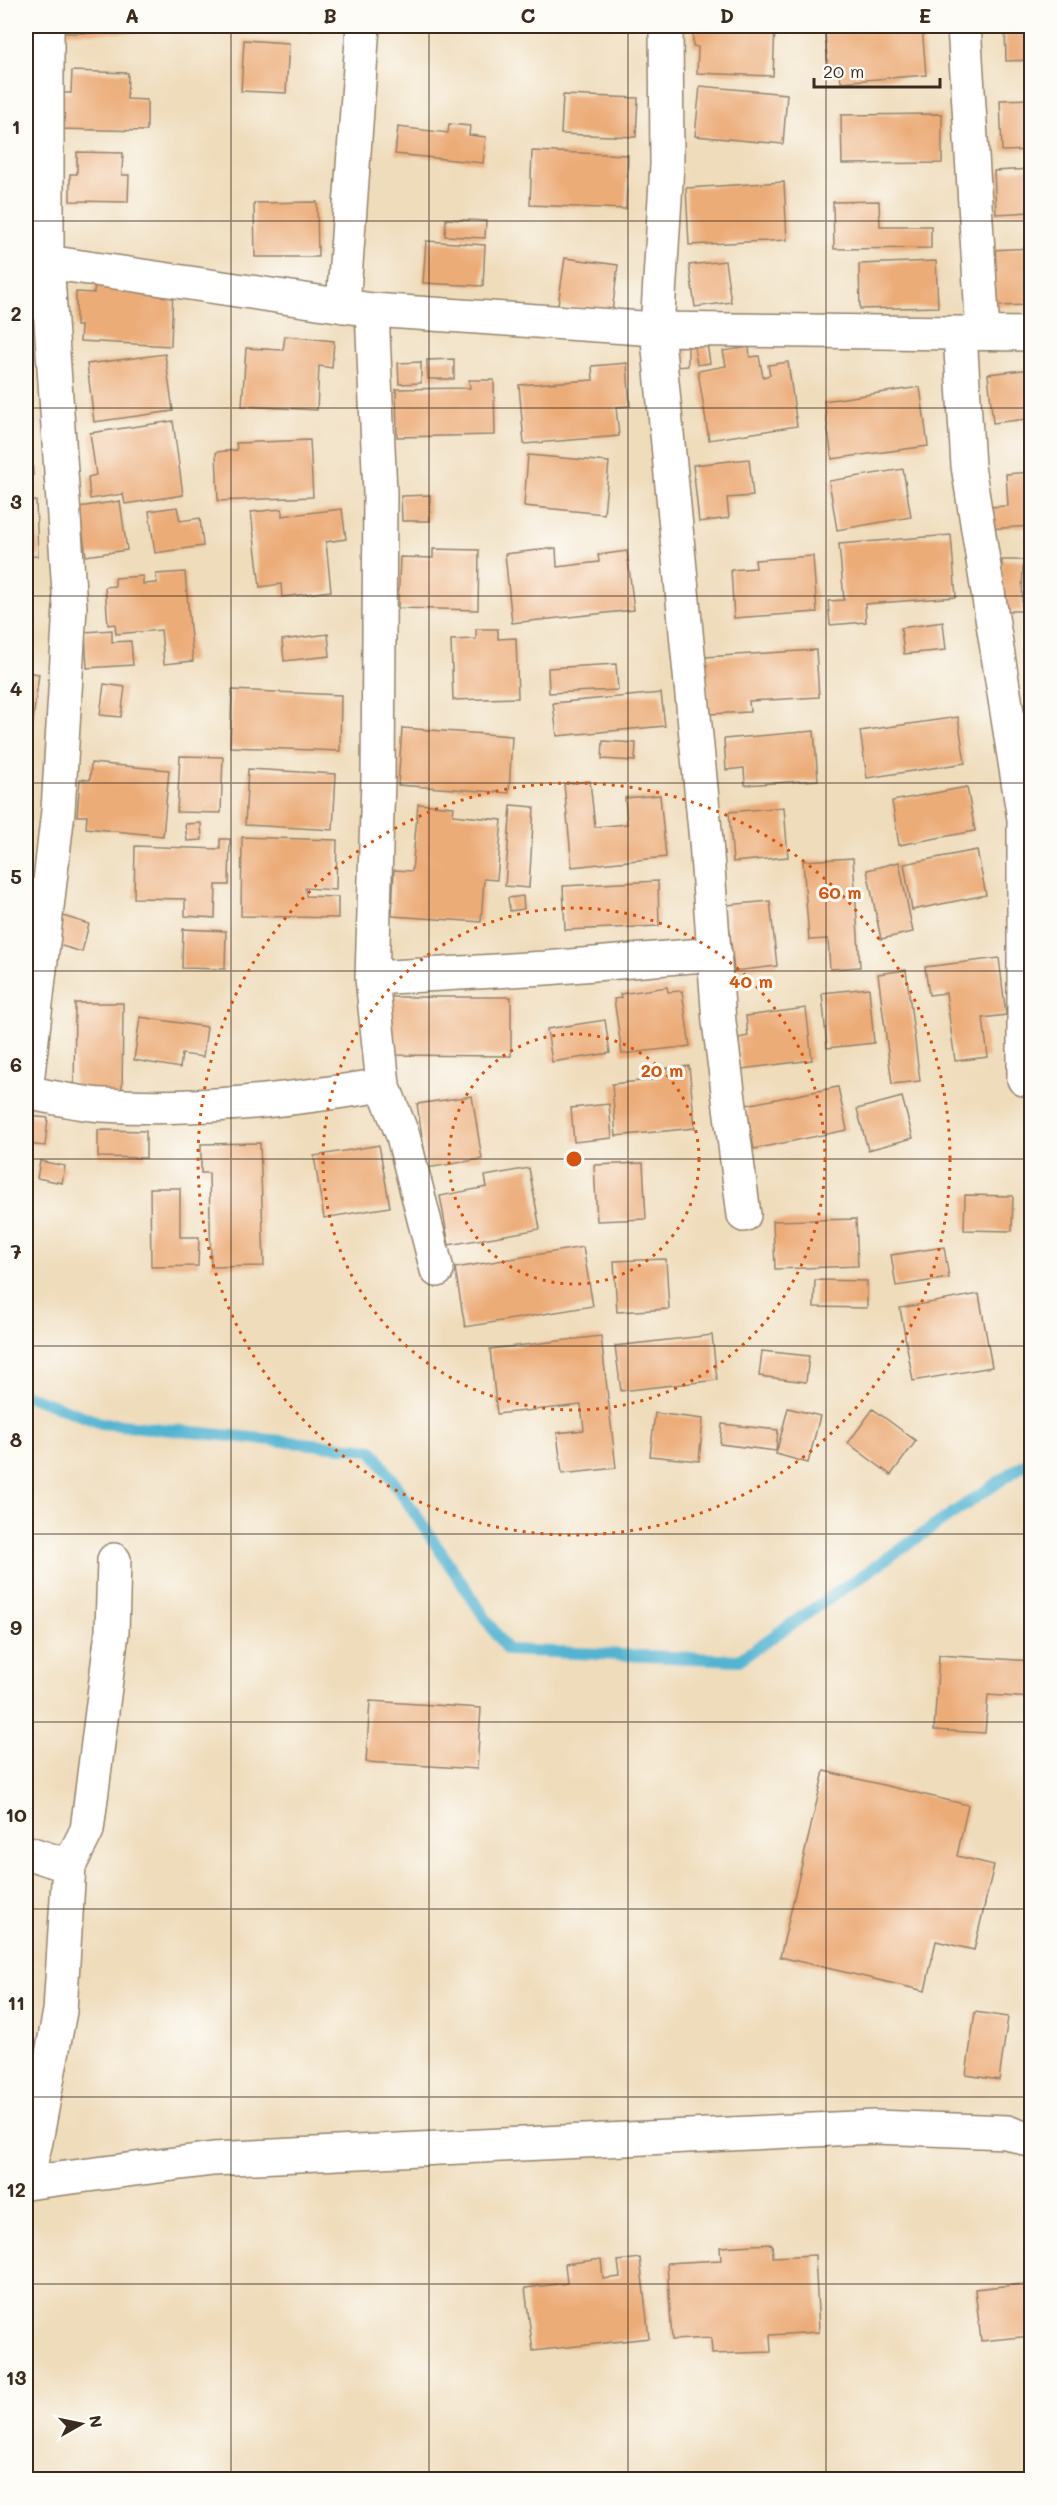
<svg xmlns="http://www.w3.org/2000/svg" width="1057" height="2505" font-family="Mali,sans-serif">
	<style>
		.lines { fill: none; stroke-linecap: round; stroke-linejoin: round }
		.stream { stroke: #53b4d1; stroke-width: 12 }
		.building { fill: #ecac78 }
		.street-casing { stroke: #95836c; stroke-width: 36 }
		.street { stroke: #fff; stroke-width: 33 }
		.grid { fill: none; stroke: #3b2a1e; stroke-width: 1.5; stroke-opacity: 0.55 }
		.ring { fill: none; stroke: #d7540e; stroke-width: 3; stroke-dasharray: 3 6 }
		.centre { fill: #d7540e; stroke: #fdfcf7; stroke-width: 3 }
		.ring-label { font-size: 18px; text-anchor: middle; font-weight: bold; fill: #d7540e; stroke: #fdfcf7; stroke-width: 6; stroke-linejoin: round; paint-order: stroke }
		.neatline { fill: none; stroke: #3b2a1e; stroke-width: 2 }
		.grid-label { font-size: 20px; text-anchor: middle; font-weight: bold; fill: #3b2a1e }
	</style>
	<rect width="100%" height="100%" fill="#fdfcf7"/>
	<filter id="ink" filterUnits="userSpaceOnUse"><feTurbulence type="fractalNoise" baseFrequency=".0167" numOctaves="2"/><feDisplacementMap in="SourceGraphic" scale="12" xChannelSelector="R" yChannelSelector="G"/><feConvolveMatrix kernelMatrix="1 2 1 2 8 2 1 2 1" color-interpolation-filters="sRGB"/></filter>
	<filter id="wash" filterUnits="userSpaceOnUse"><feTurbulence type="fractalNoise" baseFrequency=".008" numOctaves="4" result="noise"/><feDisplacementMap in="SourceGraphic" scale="24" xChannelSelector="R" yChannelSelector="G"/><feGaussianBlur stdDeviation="1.35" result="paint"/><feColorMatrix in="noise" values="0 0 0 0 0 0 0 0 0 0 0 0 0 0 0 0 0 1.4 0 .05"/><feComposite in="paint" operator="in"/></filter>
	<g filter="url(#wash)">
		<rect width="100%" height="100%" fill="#efdcbb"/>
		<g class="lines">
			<path class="stream" d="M26 1395 101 1423 372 1450 507 1650 739 1660 1032 1459"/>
		</g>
		<g id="blocks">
			<path class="building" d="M59 26H145L144 33H59Z
				M272 26H312L311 31Z
				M396 26H448V30H396Z
				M693 26H775L773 76 697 73 698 47 693 46Z
				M860 26H922L926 75 841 82 839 67 828 68 825 31 836 30V27Z
				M1005 26H1032V60L1006 61Z
				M244 40 289 43 286 93 241 91Z
				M72 71 128 73 127 99 147 100V131L58 129 59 93H71Z
				M700 86 787 94 783 144 695 136Z
				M563 95 638 98 636 137 561 134Z
				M1032 99V150L1002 151 1000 100Z
				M942 114V163L842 164 841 115Z
				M449 124 470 126 469 135 486 137 483 163 395 154 398 127 448 133Z
				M532 151 628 155 626 209 530 205Z
				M77 152 123 153 122 175H129L128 202 70 201V174H77Z
				M1032 169V212L996 214 994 171Z
				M784 182 787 240 689 245 686 188Z
				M879 201 880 226H931V248L834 249 833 202Z
				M317 202 318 257H255L254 203Z
				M446 219 486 221 485 238 445 236Z
				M426 241 485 245 483 286 423 283Z
				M1032 248V305L994 306 992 250Z
				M565 258 618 265 612 312 558 305Z
				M725 261 731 302 695 307 689 265Z
				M936 261 938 307 860 309 859 264Z
				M95 283 173 286 171 346 80 341 81 326H76V292L94 293Z
				M285 336 334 341 332 368 319 366 317 410 242 406 246 348 283 350Z
				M673 342H688V366L675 367Z
				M707 344 710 363 697 365 694 346Z
				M749 347 750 357 759 356 763 377 770 375 768 365 788 362 797 426 709 440 698 371 726 366 723 351Z
				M165 354 173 411 94 422 87 364Z
				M454 359V379H428L427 360Z
				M421 362V383L399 384 398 363Z
				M627 363 630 406 616 407 619 436 524 444 519 385 593 380 592 366Z
				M1032 369V426L1028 427 1027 419 993 423 988 374Z
				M469 380H494L495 435 397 437 396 389 470 388Z
				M920 387 928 446 832 459 824 401Z
				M29 410 33 475 26 476V411Z
				M173 421 183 495 125 504 123 494 90 499 88 477 96 475 90 433Z
				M310 440 313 497 218 501 216 452 237 450 236 443Z
				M528 455 609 462 604 514 524 506Z
				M749 459 753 496 727 498 729 518 699 522 693 465Z
				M903 469 911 517 837 530 829 481Z
				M1032 472V526L988 529 987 507 1008 506 1006 474Z
				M430 495V521H402L401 496Z
				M26 501H36L38 556 26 557Z
				M120 501 127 550 86 556 79 507Z
				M177 507 180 521 200 518 203 546 155 553 149 511Z
				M282 509V516L342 509 346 539 326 542 331 591 282 597 281 584 260 587 251 512Z
				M951 535 956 597 865 604 866 622 830 625 828 601 844 600 839 544Z
				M556 548 557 567 599 562 598 555 627 551 634 610 512 623 505 554Z
				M433 549 479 550 478 610 398 608 400 557 433 558Z
				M813 556 817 612 734 618 731 570 756 568 755 560Z
				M1002 560H1023L1022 611H1002Z
				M185 572 193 661 164 664 161 630 116 634 115 624 108 625 105 587 115 586V578L143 576V584L157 583 156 574Z
				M943 622 946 650 904 654 901 628Z
				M476 629H498V639L516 638 518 698 453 700 451 640 476 639Z
				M112 630V642L131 641 133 665 87 668 85 632Z
				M328 634 330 656 284 661 282 640Z
				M1026 649H1032V703H1029Z
				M816 650 819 697 749 701 750 712 709 714 705 657Z
				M616 664 618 690 549 693 548 668Z
				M26 672 39 674 31 735H26Z
				M104 684 125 687 121 717 100 715Z
				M232 690 341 695 340 751 230 747Z
				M661 693 665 726 557 736 553 703Z
				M958 717 965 763 867 778 860 731Z
				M402 728 512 736 509 793 398 785Z
				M814 731 818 780 745 785 744 768 726 770 724 739Z
				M603 741 636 743 635 761 602 759Z
				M180 756 223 757 221 813 177 812Z
				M91 763 169 770 163 836 86 828 87 816H77L80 779 90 780Z
				M248 769 336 774 333 830 245 825Z
				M590 781 595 827 627 824 625 798 660 795 666 857 572 867 564 784Z
				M967 787 975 831 899 845 892 801Z
				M418 804 454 807 453 815 502 820 497 880 484 879 481 922 392 916 394 870 412 871Z
				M511 805 534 807 529 888 505 886Z
				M784 807 788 857 733 862 729 812Z
				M201 823 202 840 187 841 185 824Z
				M242 837 337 840 336 890 305 888 306 896 338 897V918L241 916Z
				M220 839H230L229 885H216L215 918 185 916V899L134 898 135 846 220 849Z
				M977 850 986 895 912 910 904 864Z
				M853 858 860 967 830 969 828 939 809 940 803 861Z
				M899 862 913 932 881 939 867 870Z
				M658 881 659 926 565 930 563 886Z
				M523 896 524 909 510 911 508 898Z
				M770 901 777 966 734 971 727 905Z
				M63 916 89 924 82 952 55 944Z
				M183 929 226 931 225 969 182 968Z
				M999 958 1006 1015 983 1018 988 1057 955 1061 946 993 929 995 925 967Z
				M906 970 920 1081 892 1084 878 974Z
				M667 987 668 992 682 991 690 1046 622 1054 614 999 621 998 620 994Z
				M869 988 874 1043 827 1048 822 993Z
				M386 997H511V1056L386 1055Z
				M75 1003H123L122 1096 74 1095Z
				M806 1008 812 1060 742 1069 738 1038 748 1036 746 1016Z
				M140 1017 207 1027 203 1057 182 1054 180 1068 134 1060Z
				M605 1020 610 1053 552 1062 547 1029Z
				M689 1066 695 1128 616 1136 612 1084 659 1079V1069Z
				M838 1087 847 1130 754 1149 746 1105Z
				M472 1096 482 1159 427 1168 417 1104Z
				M902 1097 913 1138 868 1150 857 1109Z
				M609 1104 612 1138 574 1142 571 1108Z
				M28 1116 48 1118 45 1146 26 1144Z
				M98 1130 146 1131V1158L98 1157Z
				M260 1143 264 1266 211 1267 209 1173H201V1144Z
				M379 1145 390 1207 324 1218 314 1156Z
				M40 1161 65 1166 62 1183 37 1178Z
				M643 1163 646 1219 597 1221 594 1165Z
				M529 1168 540 1229 449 1245 440 1196 487 1187 485 1176Z
				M150 1188H180V1237H199L198 1266 151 1267Z
				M965 1195 1013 1196 1012 1231 964 1230Z
				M856 1219 858 1266 775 1269 773 1221Z
				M583 1247 593 1306 465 1327 455 1268Z
				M944 1247 949 1278 896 1286 891 1255Z
				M666 1259 669 1309 617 1312 614 1261Z
				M815 1280 867 1281V1308L814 1307Z
				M979 1294 992 1367 913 1381 900 1308Z
				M712 1335 717 1380 621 1391 615 1346Z
				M601 1336 616 1468 562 1474 557 1433 584 1430 581 1405 497 1414 490 1349Z
				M762 1351 809 1356 806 1382 759 1376Z
				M788 1408 820 1416 808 1463 776 1454Z
				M873 1409 916 1441 891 1475 848 1443Z
				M655 1413 703 1419 699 1461 650 1456Z
				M722 1424 778 1430 776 1451 720 1444Z
				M939 1655 1032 1661V1698L988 1695 985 1733 934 1730Z
				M370 1701 481 1708 477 1769 366 1762Z
				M824 1771 968 1805 957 1856 994 1865 974 1950 936 1941 925 1991 780 1957Z
				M975 2012 1008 2017 999 2080 966 2075Z
				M772 2244 773 2257 815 2255 819 2332 770 2335 771 2352 712 2354 711 2338 672 2340 667 2263 721 2260 720 2247Z
				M640 2258 649 2338 533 2351 525 2288 567 2283 565 2264 601 2259 603 2279 620 2277 618 2261Z
				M1032 2283V2336L981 2341 975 2289Z"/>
		</g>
	</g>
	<g filter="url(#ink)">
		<use href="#blocks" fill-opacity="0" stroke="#95836c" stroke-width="1.5"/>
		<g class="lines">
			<defs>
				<path id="street" d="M666 26 667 165 657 329 706 841 719 1022 744 1215
					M964 26 983 333
					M27 259 372 310 657 329 1032 334
					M343 306 363 26
					M372 310 380 493 378 779 372 978 383 1085 403 1136 437 1270
					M960 334 968 466 1024 819V1079
					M372 978 546 968 715 954
					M26 1092 58 811 70 607 47 262V26
					M26 1092C51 1097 77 1103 103 1105 197 1111 290 1100 383 1085
					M26 1852 69 1866
					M26 2182 36 2141 60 2011 69 1866 87 1830 112 1632 114 1560
					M26 2183 213 2159 875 2127 1007 2132 1032 2141"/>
			</defs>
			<use href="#street" class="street-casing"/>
			<use href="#street" class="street"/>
		</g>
	</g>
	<path class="grid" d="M231 26V2480M429 26V2480M628 26V2480M826 26V2480M26 221H1032M26 408H1032M26 596H1032M26 783H1032M26 971H1032M26 1159H1032M26 1346H1032M26 1534H1032M26 1722H1032M26 1909H1032M26 2097H1032M26 2284H1032"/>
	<g class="ring">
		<circle cx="574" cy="1159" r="125"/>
		<circle cx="574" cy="1159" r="251"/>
		<circle cx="574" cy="1159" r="376"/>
	</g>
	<circle cx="574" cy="1159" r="9" class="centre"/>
	<g class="ring-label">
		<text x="840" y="899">60 m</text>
		<text x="751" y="988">40 m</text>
		<text x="662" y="1077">20 m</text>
	</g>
	<rect width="1057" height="2505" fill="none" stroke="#fdfcf7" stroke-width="66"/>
	<g transform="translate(81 2424) rotate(81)" stroke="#fdfcf7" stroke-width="4.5" paint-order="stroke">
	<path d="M0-4.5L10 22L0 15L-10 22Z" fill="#3b2a1e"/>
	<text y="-9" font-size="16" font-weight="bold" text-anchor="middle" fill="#3b2a1e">N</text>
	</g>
	<path d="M814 78v9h126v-9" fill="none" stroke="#3b2a1e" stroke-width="3"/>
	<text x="823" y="78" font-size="18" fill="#3b2a1e" stroke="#fdfcf7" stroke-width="4.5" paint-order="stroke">20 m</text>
	<rect x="33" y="33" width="991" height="2439" class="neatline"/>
	<g class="grid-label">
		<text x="132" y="23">A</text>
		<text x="330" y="23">B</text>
		<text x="528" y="23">C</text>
		<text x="727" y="23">D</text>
		<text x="925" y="23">E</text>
		<text x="16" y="134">1</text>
		<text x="16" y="321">2</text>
		<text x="16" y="509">3</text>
		<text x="16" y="696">4</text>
		<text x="16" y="884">5</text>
		<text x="16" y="1072">6</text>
		<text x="16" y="1259">7</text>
		<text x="16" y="1447">8</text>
		<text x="16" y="1635">9</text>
		<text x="16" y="1822">10</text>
		<text x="16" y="2010">11</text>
		<text x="16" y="2197">12</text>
		<text x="16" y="2385">13</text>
	</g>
</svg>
